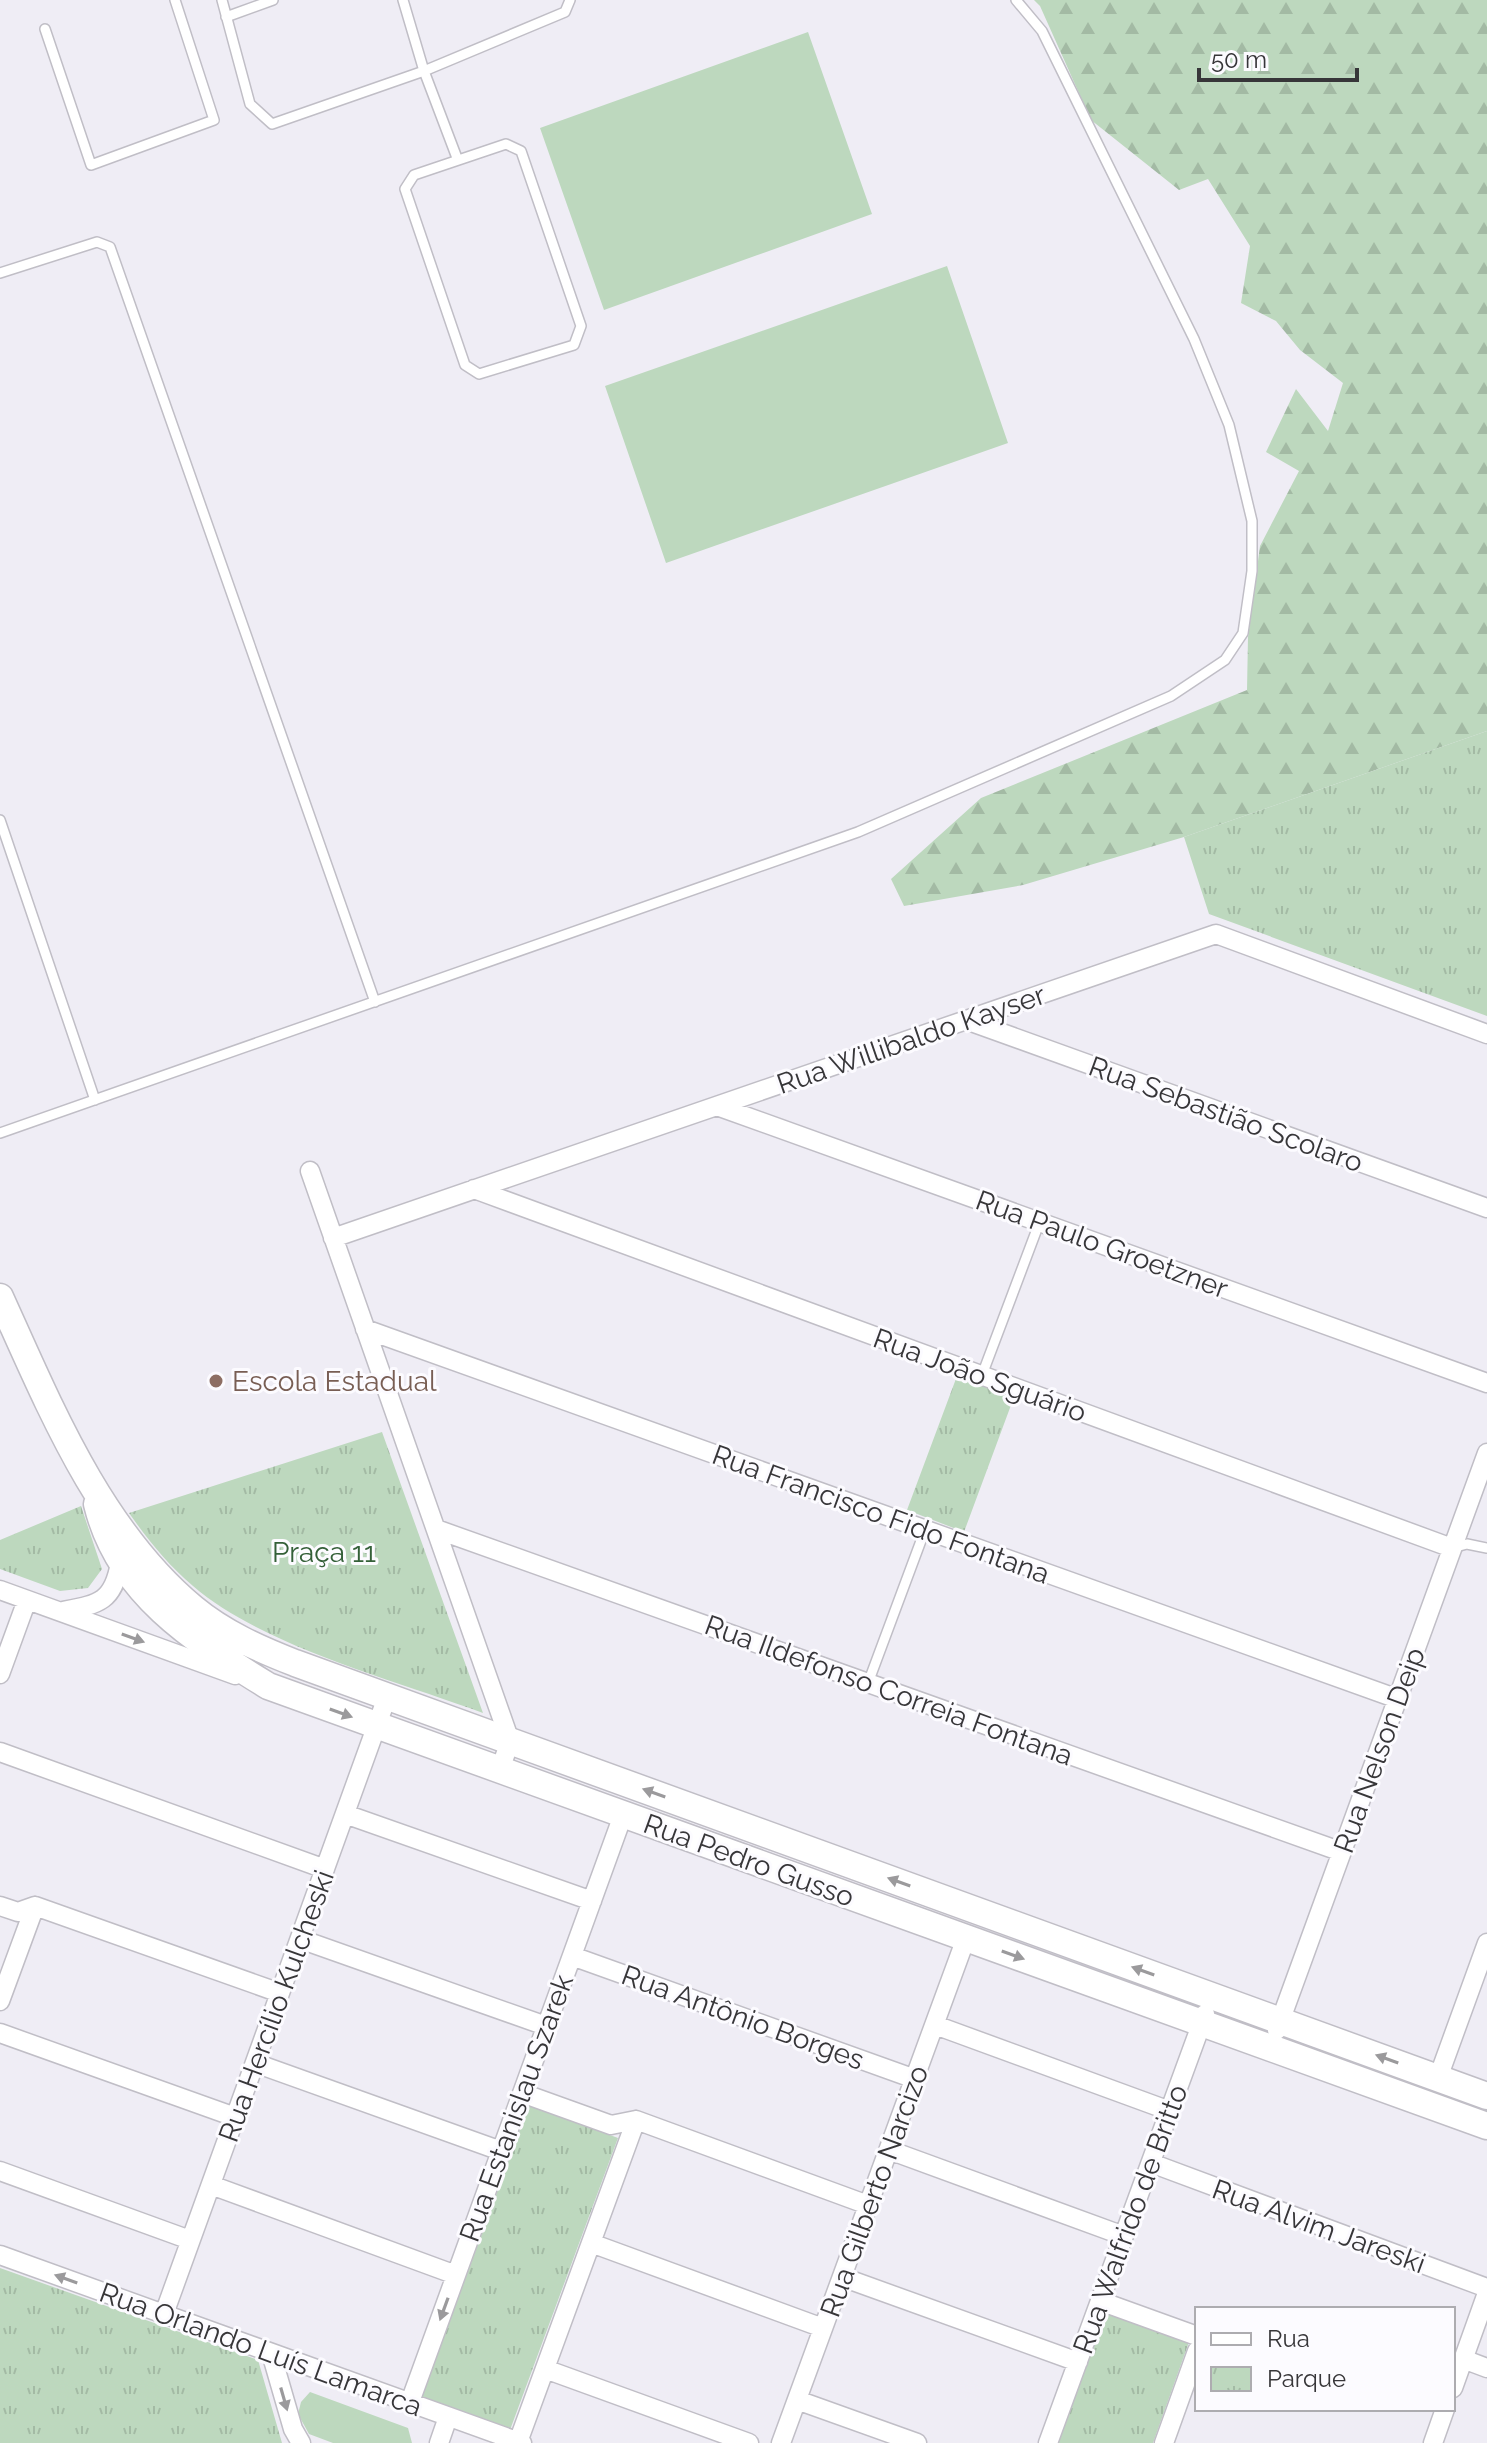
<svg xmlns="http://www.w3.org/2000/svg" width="1487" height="2443" font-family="Raleway,sans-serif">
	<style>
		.grass { fill: #bdd8be }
		.forest { fill: url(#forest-firs) }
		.park { fill: url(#park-tufts) }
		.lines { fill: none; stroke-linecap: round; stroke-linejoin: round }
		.lane-casing { stroke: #c0bec6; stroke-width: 12 }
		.street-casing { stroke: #c0bec6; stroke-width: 21 }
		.secondary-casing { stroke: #c0bec6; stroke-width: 29 }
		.lane { stroke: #fff; stroke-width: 9 }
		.street { stroke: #fff; stroke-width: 18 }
		.secondary { stroke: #fff; stroke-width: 26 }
		.oneway { fill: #9b9a9c }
		.education-dot { fill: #8d6e63; stroke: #fcfbff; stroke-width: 3 }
		.labels { text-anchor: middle; stroke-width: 6; stroke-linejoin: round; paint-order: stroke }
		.street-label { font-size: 28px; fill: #373639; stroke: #fcfbff }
		.education-label { font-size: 28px; fill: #785e54; stroke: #fcfbff; text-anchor: start }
		.park-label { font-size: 28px; fill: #346038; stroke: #fcfbff }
	</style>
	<defs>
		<pattern id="forest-firs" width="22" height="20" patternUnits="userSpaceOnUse" patternTransform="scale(2)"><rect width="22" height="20" fill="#bdd8be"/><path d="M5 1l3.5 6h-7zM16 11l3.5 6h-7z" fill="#a3baa4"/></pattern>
		<pattern id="park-tufts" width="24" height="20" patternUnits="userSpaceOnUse" patternTransform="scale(2)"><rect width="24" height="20" fill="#bdd8be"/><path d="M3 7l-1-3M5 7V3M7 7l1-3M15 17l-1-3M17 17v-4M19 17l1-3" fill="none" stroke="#a3baa4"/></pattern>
	</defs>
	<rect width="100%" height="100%" fill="#efedf5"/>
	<path class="grass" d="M808 32 872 214 604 310 540 128Z
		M947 266 1008 443 666 563 605 386Z
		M310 2392 408 2428 412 2443H333L309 2434 298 2414 301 2402Z"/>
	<path class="forest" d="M1034 0H1487V731L1184 837 1023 885 904 906 891 879 981 798 1247 690 1248 637 1260 546 1299 471 1266 452 1296 389 1328 431 1343 383 1300 350 1276 321 1241 303 1250 246 1208 179 1179 190 1091 120 1040 6Z"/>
	<path class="park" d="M1487 731V1016L1209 914 1184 837Z
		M957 1376 1014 1397 964 1532 907 1510Z
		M382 1432 483 1713C395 1680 264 1647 193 1586 168 1565 148 1540 129 1513Z
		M81 1506 102 1569 88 1588 60 1591 0 1569V1540Z
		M529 2105 618 2138 510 2430 422 2397Z
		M0 2268 258 2360 282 2443H0Z
		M1103 2312 1189 2342 1153 2443H1057Z"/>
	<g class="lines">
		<defs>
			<path id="lane" d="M222 0 250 104 272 124 424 71 565 12 570 0
				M403 0 424 71 457 158
				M226 17 273 0
				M45 29 91 165 214 120 175 0
				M506 144 521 151 581 326 574 345 479 374 465 365 405 189 414 175Z
				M0 273 97 242 110 247 375 1002
				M0 820 95 1100
				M0 1133 858 832 1171 696 1225 660 1243 633 1252 571V521L1229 425 1194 339 1042 31 1016 0
				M982 1375 1040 1221
				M1452 1548 1467 1544 1487 1548
				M868 1683 925 1530"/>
			<path id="street" d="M966 1020 1487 1208
				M717 1106 1487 1383
				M310 1171 510 1741 500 1770
				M474 1189 1452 1548
				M333 1238 1216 934 1487 1034
				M365 1329 1398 1699
				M436 1529 1342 1852
				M0 1590 235 1675
				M63 1611C99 1604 113 1602 120 1563
				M0 1674 27 1600
				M0 1752 325 1869
				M345 1814 592 1901
				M0 1906 18 1912 35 1906 280 1993
				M300 1939 546 2026
				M572 1956 915 2079
				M0 2001 35 1906
				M935 2025 1170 2111
				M1277 2030 1487 1453
				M0 2033 235 2117
				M255 2063 501 2151
				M1438 2078 1487 1943
				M522 2093 611 2125 636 2120 868 2205
				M889 2150 1124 2236
				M1151 2163 1487 2288
				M0 2171 190 2240
				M211 2185 456 2275
				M591 2243 823 2328
				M0 2255 522 2443
				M842 2277 1078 2362
				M1100 2301 1197 2336
				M164 2314 387 1697
				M271 2353 293 2429 301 2443
				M1463 2359 1487 2368
				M545 2369 749 2443
				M1453 2388 1487 2293
				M797 2400 917 2443
				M410 2402 623 1815
				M518 2442 636 2120
				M439 2443 448 2417
				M781 2443 966 1938
				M1048 2443 1205 2014
				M1164 2443 1197 2351
				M1433 2443 1445 2409"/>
			<path id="secondary" d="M0 1297C49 1405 99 1530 193 1608 223 1633 259 1649 295 1663L1487 2096
				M97 1504C119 1594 194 1640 268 1686L1487 2126"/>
		</defs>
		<use href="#lane" class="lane-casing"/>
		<use href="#street" class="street-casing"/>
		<use href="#secondary" class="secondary-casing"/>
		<use href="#lane" class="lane"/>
		<use href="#street" class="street"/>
		<use href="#secondary" class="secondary"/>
	</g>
	<defs><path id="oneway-solid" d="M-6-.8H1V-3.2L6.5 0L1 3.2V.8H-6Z" transform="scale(2)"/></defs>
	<g class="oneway">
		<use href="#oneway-solid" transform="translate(133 1638) rotate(20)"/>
		<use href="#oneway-solid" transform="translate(341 1713) rotate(20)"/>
		<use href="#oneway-solid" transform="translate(654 1793) rotate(-160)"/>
		<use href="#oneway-solid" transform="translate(899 1882) rotate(-160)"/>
		<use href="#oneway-solid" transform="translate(1013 1955) rotate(20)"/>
		<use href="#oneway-solid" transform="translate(1143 1971) rotate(-160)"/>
		<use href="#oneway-solid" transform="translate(1387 2059) rotate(-160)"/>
		<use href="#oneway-solid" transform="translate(66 2279) rotate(-160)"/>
		<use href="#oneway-solid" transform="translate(444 2309) rotate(110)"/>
		<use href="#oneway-solid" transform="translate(284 2399) rotate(74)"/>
	</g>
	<circle class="education-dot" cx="216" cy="1381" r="8"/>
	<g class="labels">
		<g class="street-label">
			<text transform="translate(911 1039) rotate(-19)" y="10">Rua Willibaldo Kayser</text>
			<text transform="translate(1226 1114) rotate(20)" y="10">Rua Sebastião Scolaro</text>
			<text transform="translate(1102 1244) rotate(20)" y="10">Rua Paulo Groetzner</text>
			<text transform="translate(980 1375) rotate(20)" y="10">Rua João Sguário</text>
			<text transform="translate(881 1514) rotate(20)" y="10">Rua Francisco Fido Fontana</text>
			<text transform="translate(889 1690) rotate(20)" y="10">Rua Ildefonso Correia Fontana</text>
			<text transform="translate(1379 1750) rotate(-70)" y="10">Rua Nelson Deip</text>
			<text transform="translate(749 1860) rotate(20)" y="10">Rua Pedro Gusso</text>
			<text transform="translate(276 2006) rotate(-70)" y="10">Rua Hercílio Kulcheski</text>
			<text transform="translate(743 2017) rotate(20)" y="10">Rua Antônio Borges</text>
			<text transform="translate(516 2108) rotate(-70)" y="10">Rua Estanislau Szarek</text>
			<text transform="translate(874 2191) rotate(-70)" y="10">Rua Gilberto Narcizo</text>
			<text transform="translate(1130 2219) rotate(-70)" y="10">Rua Walfrido de Britto</text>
			<text transform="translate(1319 2226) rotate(20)" y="10">Rua Alvim Jareski</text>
			<text transform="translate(261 2349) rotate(20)" y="10">Rua Orlando Luís Lamarca</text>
		</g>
		<g class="education-label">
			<text x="232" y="1391">Escola Estadual</text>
		</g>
		<g class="park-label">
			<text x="324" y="1562">Praça 11</text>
		</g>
	</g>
	<rect x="1195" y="2307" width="260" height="104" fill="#fcfbff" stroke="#adacb0" stroke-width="2"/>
	<rect x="1211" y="2333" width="40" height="12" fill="#ffffff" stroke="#adacb0" stroke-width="2"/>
	<text x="1267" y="2347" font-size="24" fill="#373639">Rua</text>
	<rect x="1211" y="2367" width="40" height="24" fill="url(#park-tufts)" stroke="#adacb0" stroke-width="2"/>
	<text x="1267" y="2387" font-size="24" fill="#373639">Parque</text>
	<path d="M1199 68v12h158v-12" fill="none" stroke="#373639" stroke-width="4"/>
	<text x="1211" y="68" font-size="24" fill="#373639" stroke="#fcfbff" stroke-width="6" paint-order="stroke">50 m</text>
</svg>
